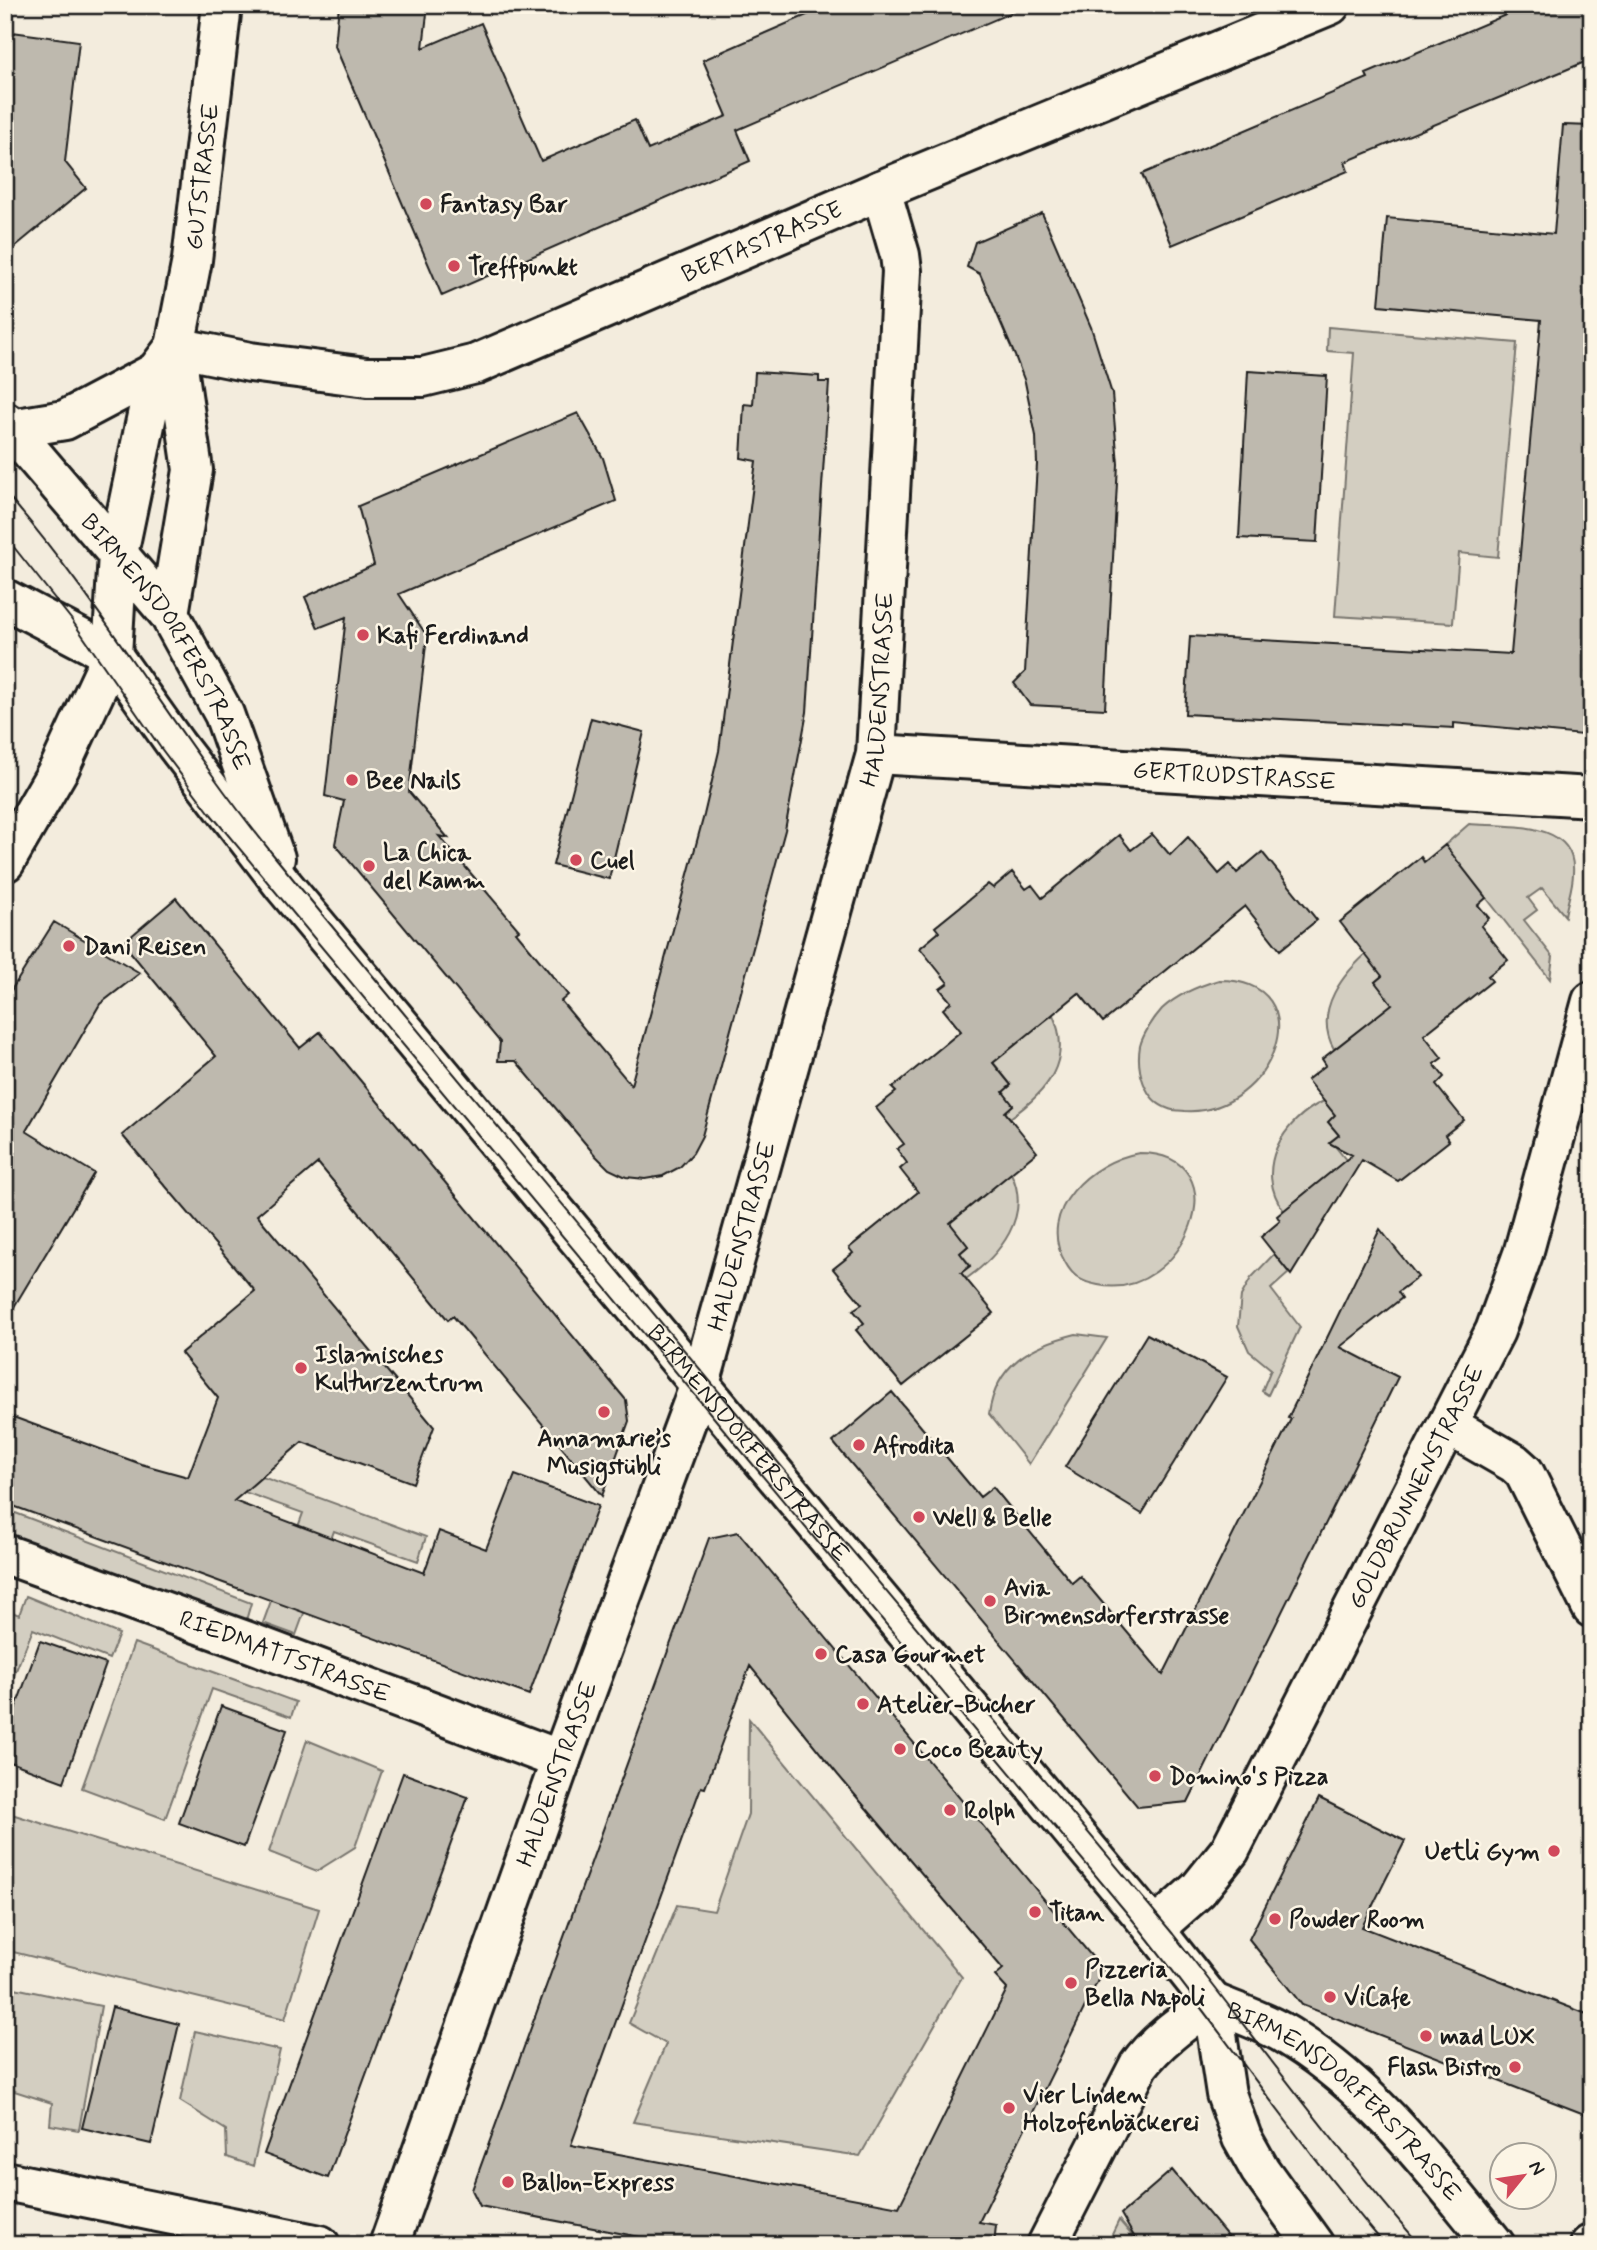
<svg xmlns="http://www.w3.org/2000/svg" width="1597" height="2250" font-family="Mynerve,sans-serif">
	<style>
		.green { fill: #d3cec1; stroke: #78756e; stroke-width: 2 }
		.building { fill: #beb9ae; stroke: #1c1c1c; stroke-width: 2; fill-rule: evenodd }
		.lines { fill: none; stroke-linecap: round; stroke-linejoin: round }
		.minor-casing { stroke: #1c1c1c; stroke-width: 44 }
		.major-casing { stroke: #1c1c1c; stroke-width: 44 }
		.minor { stroke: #fcf5e5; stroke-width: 38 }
		.major { stroke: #fcf5e5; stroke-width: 38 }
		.tram { stroke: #1c1c1c; stroke-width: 2 }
		.poi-dot { fill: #d1495b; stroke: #fcf5e5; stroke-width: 2.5 }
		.labels { text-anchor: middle; stroke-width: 5; stroke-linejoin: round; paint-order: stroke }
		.street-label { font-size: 24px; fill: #1c1c1c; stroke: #fcf5e5 }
		.poi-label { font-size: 24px; font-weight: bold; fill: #1c1c1c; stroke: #fcf5e5; text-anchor: start }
	</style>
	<rect width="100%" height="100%" fill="#f3ecdd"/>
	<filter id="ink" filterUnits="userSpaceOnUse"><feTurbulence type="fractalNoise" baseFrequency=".0143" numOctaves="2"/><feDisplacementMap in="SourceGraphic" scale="14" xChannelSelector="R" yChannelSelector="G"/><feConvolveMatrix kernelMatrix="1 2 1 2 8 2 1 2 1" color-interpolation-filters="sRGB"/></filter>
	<g filter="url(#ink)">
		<path class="green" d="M1328 327 1517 343 1498 557 1459 553 1453 623 1335 616 1354 353 1327 351Z
			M1469 824C1504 827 1577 819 1573 873 1573 887 1567 902 1565 916L1542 888 1528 898 1537 910 1524 920 1553 957 1550 979 1445 845Z
			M1373 948 1382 976 1375 982 1396 1008 1376 1017 1334 1049C1312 1010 1344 972 1373 948Z
			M1219 980C1324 980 1274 1116 1185 1111 1180 1110 1173 1111 1169 1109 1144 1101 1136 1069 1140 1046 1143 1034 1154 1018 1162 1009 1178 994 1198 986 1219 980Z
			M1053 1015C1073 1061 1047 1092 1010 1118L1005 1112 1013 1105 1003 1092 1011 1085 990 1058Z
			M1324 1101 1335 1115 1328 1122 1339 1135 1331 1141 1350 1165 1330 1173 1284 1211C1253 1170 1282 1120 1324 1101Z
			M1139 1153C1245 1153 1184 1303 1098 1285 1082 1282 1073 1277 1065 1262 1035 1211 1092 1161 1139 1153Z
			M1011 1173C1032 1216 1000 1255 966 1279L961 1273 970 1265 960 1253 968 1246 946 1218Z
			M1274 1254 1289 1273 1271 1289 1300 1327 1268 1395 1262 1391 1271 1369 1249 1351 1238 1326 1241 1296 1251 1278Z
			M1076 1334 1107 1338 1029 1464 989 1414C996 1364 1031 1345 1076 1334Z
			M235 1467 426 1537 418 1561 334 1531 296 1635 263 1623 303 1513 228 1486Z
			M5 1509 251 1603 245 1624 5 1532Z
			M26 1596 119 1634 109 1659 33 1629 5 1697V1609L19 1615Z
			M134 1643 296 1702 291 1717 212 1689 165 1819 82 1788Z
			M749 1719 962 1977 860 2156 633 2122 666 2044 629 2023 677 1905 714 1911 748 1814Z
			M307 1740 382 1771 355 1847 317 1871 269 1852Z
			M5 1812 319 1909 285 2019 5 1950Z
			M5 1986 101 2006 79 2130 50 2125 52 2103 5 2088Z
			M195 2031 280 2050 253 2166 227 2157 226 2130 180 2101Z
			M1119 2220 1140 2245H1107Z"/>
		<path class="building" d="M339 5H428L423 48 481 23 541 161 635 120 648 150 727 116 703 60 830 5H1029L737 130 750 161 442 296 335 46Z
			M1529 5H1592V59L1345 162 1348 171 1172 245 1142 174 1368 78 1366 74Z
			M5 31 79 41 65 162 86 188 5 255Z
			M1563 125 1592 126V623L1582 735 1454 723V728L1185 714 1190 636 1511 654 1541 320 1379 305 1387 218 1554 234Z
			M1042 213 1091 327 1112 394 1118 464 1105 709 1030 705 1014 683 1025 672 1037 464 1036 436 1025 382 1015 356 980 274 967 267 975 242Z
			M1248 371 1327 376 1317 542 1239 538Z
			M755 372 819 376V382H829L807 712 785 830 702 1136 693 1153 680 1167 663 1176 645 1179 626 1177 609 1169 595 1155 516 1061H498L500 1042 335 844 344 801 325 796 346 617 318 628 305 597 374 565 358 506 578 413 603 458 616 501 399 594 427 636 409 792 448 838 439 836 519 930 516 932 568 995 561 1001 631 1085 704 815 719 751 756 461 741 458 744 404 753 405Z
			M591 718 644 732 609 879 553 865Z
			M1152 834 1170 855 1188 837 1219 874 1230 864 1237 873 1262 852 1317 920 1280 950 1245 906 1103 1022 1079 993 993 1063 1011 1085 1003 1092 1013 1105 1005 1112 1037 1152 950 1223 968 1246 960 1253 970 1266 961 1273 994 1313 903 1386 856 1330 864 1323 853 1310 862 1304 833 1269 853 1253 849 1248 918 1192 900 1169 907 1163 897 1149 904 1144 876 1108 896 1092 892 1088 961 1031 943 1009 951 1002 940 989 948 983 920 948 939 932 935 927 988 884 993 888 1012 872 1026 889 1032 885 1042 898 1119 835 1131 850Z
			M1445 845 1486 898 1478 905 1489 918 1481 926 1508 960 1488 976 1492 981 1424 1035 1442 1058 1434 1064 1444 1077 1436 1085 1464 1120 1445 1135 1449 1141 1398 1181 1362 1160 1291 1275 1261 1237 1280 1221 1277 1216 1352 1155 1329 1143 1339 1135 1328 1122 1335 1115 1307 1080 1326 1065 1322 1059 1392 1004 1375 982 1382 976 1340 922 1421 857 1424 862Z
			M176 898 300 1048 320 1032 626 1400 629 1421 602 1496 453 1316 448 1320 318 1163 257 1215 434 1427 413 1483 302 1442 234 1501 424 1573 439 1531 486 1549 515 1475 598 1506 529 1695 5 1503V1414L141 1464 188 1477 218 1398 181 1353 255 1291 122 1135 216 1056 123 943Z
			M54 922 140 973 100 1004 26 1131 94 1173 5 1322V1000Z
			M1380 1229 1418 1277 1398 1292 1402 1298 1340 1347 1398 1377 1188 1802 1138 1807 833 1442 892 1392 980 1497 993 1487 1072 1583 1080 1576 1163 1675 1291 1419 1288 1418Z
			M1147 1334 1227 1377 1142 1514 1065 1467Z
			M738 1532 1103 1970 979 2222 996 2225 994 2245H681L480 2206 472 2190 709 1538ZM750 1666 838 1775 1003 1969 995 1976 1007 1989 899 2207 571 2145 701 1787 705 1788Z
			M40 1641 106 1664 64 1782 5 1760V1737Z
			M221 1706 287 1730 244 1847 179 1823Z
			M403 1773 468 1797 328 2178 264 2154Z
			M1319 1798 1405 1841 1362 1927 1592 2016V2117L1302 2005 1249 1939Z
			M112 2007 179 2024 151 2144 82 2128Z
			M1172 2170 1235 2245H1139L1121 2214Z"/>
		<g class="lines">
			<defs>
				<g id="minor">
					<path id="s1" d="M175 347 250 362 367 377H423L476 364 881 190 1330 5"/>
					<path id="s2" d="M876 754 1592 797"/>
					<path d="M5 862 60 767 112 655"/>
					<path d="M1448 1425 1514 1463 1524 1472 1592 1608"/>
					<path id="s3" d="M5 1554 246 1641 561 1760"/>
					<path id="s4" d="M1154 1929 1198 1890 1230 1850 1495 1331 1523 1254 1592 1001"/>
					<path d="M5 2181 320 2245"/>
					<path id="s5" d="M389 2245 561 1760 700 1384 876 754 902 271 900 255 881 190"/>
					<path d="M1047 2245 1139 2065C1159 2038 1185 2021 1212 2002"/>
					<path d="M1590 2245 1592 2244"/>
				</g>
				<g id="major">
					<path id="s6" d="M5 422 169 614 224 714 275 858"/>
					<path d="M11 429 65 420 156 372"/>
					<path id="s7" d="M5 599 112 655 176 745 284 886 1154 1929 1212 2002 1226 2094 1242 2138 1260 2170 1314 2245"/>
					<path id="s8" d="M169 614 193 470 175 347 192 260 222 5"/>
					<path d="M112 655 118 554 156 372 175 347"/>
					<path id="s9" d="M1212 2002C1239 2014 1269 2023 1294 2040 1376 2092 1434 2171 1495 2245"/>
				</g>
			</defs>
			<use href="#minor" class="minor-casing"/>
			<use href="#major" class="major-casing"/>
			<use href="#minor" class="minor"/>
			<use href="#major" class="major"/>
			<path class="tram" d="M5 492C103 605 177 736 271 852 568 1215 872 1573 1173 1934 1255 2038 1333 2145 1420 2245
				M5 536 71 619 160 747 209 812 1136 1924C1221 2030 1297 2142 1385 2245"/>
		</g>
	</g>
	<g class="poi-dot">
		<circle cx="426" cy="204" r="7"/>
		<circle cx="454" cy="266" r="7"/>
		<circle cx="363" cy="635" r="7"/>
		<circle cx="352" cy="780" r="7"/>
		<circle cx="576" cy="860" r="7"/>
		<circle cx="369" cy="866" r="7"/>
		<circle cx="69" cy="946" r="7"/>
		<circle cx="301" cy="1368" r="7"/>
		<circle cx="604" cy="1412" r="7"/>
		<circle cx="859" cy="1445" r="7"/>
		<circle cx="919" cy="1517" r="7"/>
		<circle cx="990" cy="1601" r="7"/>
		<circle cx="821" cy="1654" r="7"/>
		<circle cx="863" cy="1704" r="7"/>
		<circle cx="900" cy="1749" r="7"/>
		<circle cx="1155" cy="1776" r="7"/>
		<circle cx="950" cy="1810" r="7"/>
		<circle cx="1554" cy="1851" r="7"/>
		<circle cx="1035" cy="1912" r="7"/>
		<circle cx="1275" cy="1919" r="7"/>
		<circle cx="1071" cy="1983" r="7"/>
		<circle cx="1330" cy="1997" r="7"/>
		<circle cx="1426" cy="2036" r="7"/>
		<circle cx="1515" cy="2067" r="7"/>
		<circle cx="1009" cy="2108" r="7"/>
		<circle cx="508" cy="2182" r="7"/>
	</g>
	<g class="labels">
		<g class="street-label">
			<text dy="8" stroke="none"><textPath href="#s8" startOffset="443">GUTSTRASSE</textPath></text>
			<text dy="8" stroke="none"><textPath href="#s1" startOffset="616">BERTASTRASSE</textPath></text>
			<text dy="8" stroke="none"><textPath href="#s6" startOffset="275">BIRMENSDORFERSTRASSE</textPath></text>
			<text dy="8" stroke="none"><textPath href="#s5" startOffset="1634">HALDENSTRASSE</textPath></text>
			<text dy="8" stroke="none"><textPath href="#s2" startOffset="359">GERTRUDSTRASSE</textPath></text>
			<text dy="8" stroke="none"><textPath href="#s5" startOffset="1069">HALDENSTRASSE</textPath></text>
			<text dy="8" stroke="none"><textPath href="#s7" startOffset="1134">BIRMENSDORFERSTRASSE</textPath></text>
			<text dy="8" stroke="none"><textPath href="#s4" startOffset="518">GOLDBRUNNENSTRASSE</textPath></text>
			<text dy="8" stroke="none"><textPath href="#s3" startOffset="298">RIEDMATTSTRASSE</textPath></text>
			<text dy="8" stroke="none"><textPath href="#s5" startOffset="500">HALDENSTRASSE</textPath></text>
			<text dy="8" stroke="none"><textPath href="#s9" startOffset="168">BIRMENSDORFERSTRASSE</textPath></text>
		</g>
		<g class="poi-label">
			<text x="440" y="212">Fantasy Bar</text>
			<text x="468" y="274">Treffpunkt</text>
			<text x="377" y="643">Kafi Ferdinand</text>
			<text x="366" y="788">Bee Nails</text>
			<text x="383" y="860">La Chica<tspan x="383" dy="28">del Kamm</tspan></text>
			<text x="590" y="868">Cuel</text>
			<text x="83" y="954">Dani Reisen</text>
			<text x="315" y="1362">Islamisches<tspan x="315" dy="28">Kulturzentrum</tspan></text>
			<text x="604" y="1446" text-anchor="middle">Annamarie’s<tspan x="604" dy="28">Musigstübli</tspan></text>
			<text x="873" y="1453">Afrodita</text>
			<text x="933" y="1525">Well &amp; Belle</text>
			<text x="1004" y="1595">Avia<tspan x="1004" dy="28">Birmensdorferstrasse</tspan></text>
			<text x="835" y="1662">Casa Gourmet</text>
			<text x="877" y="1712">Atelier-Bucher</text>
			<text x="914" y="1757">Coco Beauty</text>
			<text x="1169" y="1784">Domino's Pizza</text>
			<text x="964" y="1818">Rolph</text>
			<text x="1540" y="1859" text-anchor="end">Uetli Gym</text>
			<text x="1049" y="1920">Titan</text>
			<text x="1289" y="1927">Powder Room</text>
			<text x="1085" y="1977">Pizzeria<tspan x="1085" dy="28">Bella Napoli</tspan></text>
			<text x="1344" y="2005">ViCafe</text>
			<text x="1440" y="2044">mad LUX</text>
			<text x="1501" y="2075" text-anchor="end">Flash Bistro</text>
			<text x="1023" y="2102">Vier Linden<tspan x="1023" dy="28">Holzofenbäckerei</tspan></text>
			<text x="522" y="2190">Ballon-Express</text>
		</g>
	</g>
	<rect width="1597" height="2250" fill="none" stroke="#fcf5e5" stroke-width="28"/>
	<rect x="14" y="14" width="1569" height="2222" fill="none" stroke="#1c1c1c" stroke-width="2.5" filter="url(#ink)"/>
	<g transform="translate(1523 2176) rotate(60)"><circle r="33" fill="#fcf5e5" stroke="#a29e95" stroke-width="2"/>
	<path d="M0-5L12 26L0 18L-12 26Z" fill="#d1495b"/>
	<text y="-10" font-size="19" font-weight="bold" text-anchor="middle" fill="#1c1c1c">N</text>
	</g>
</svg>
